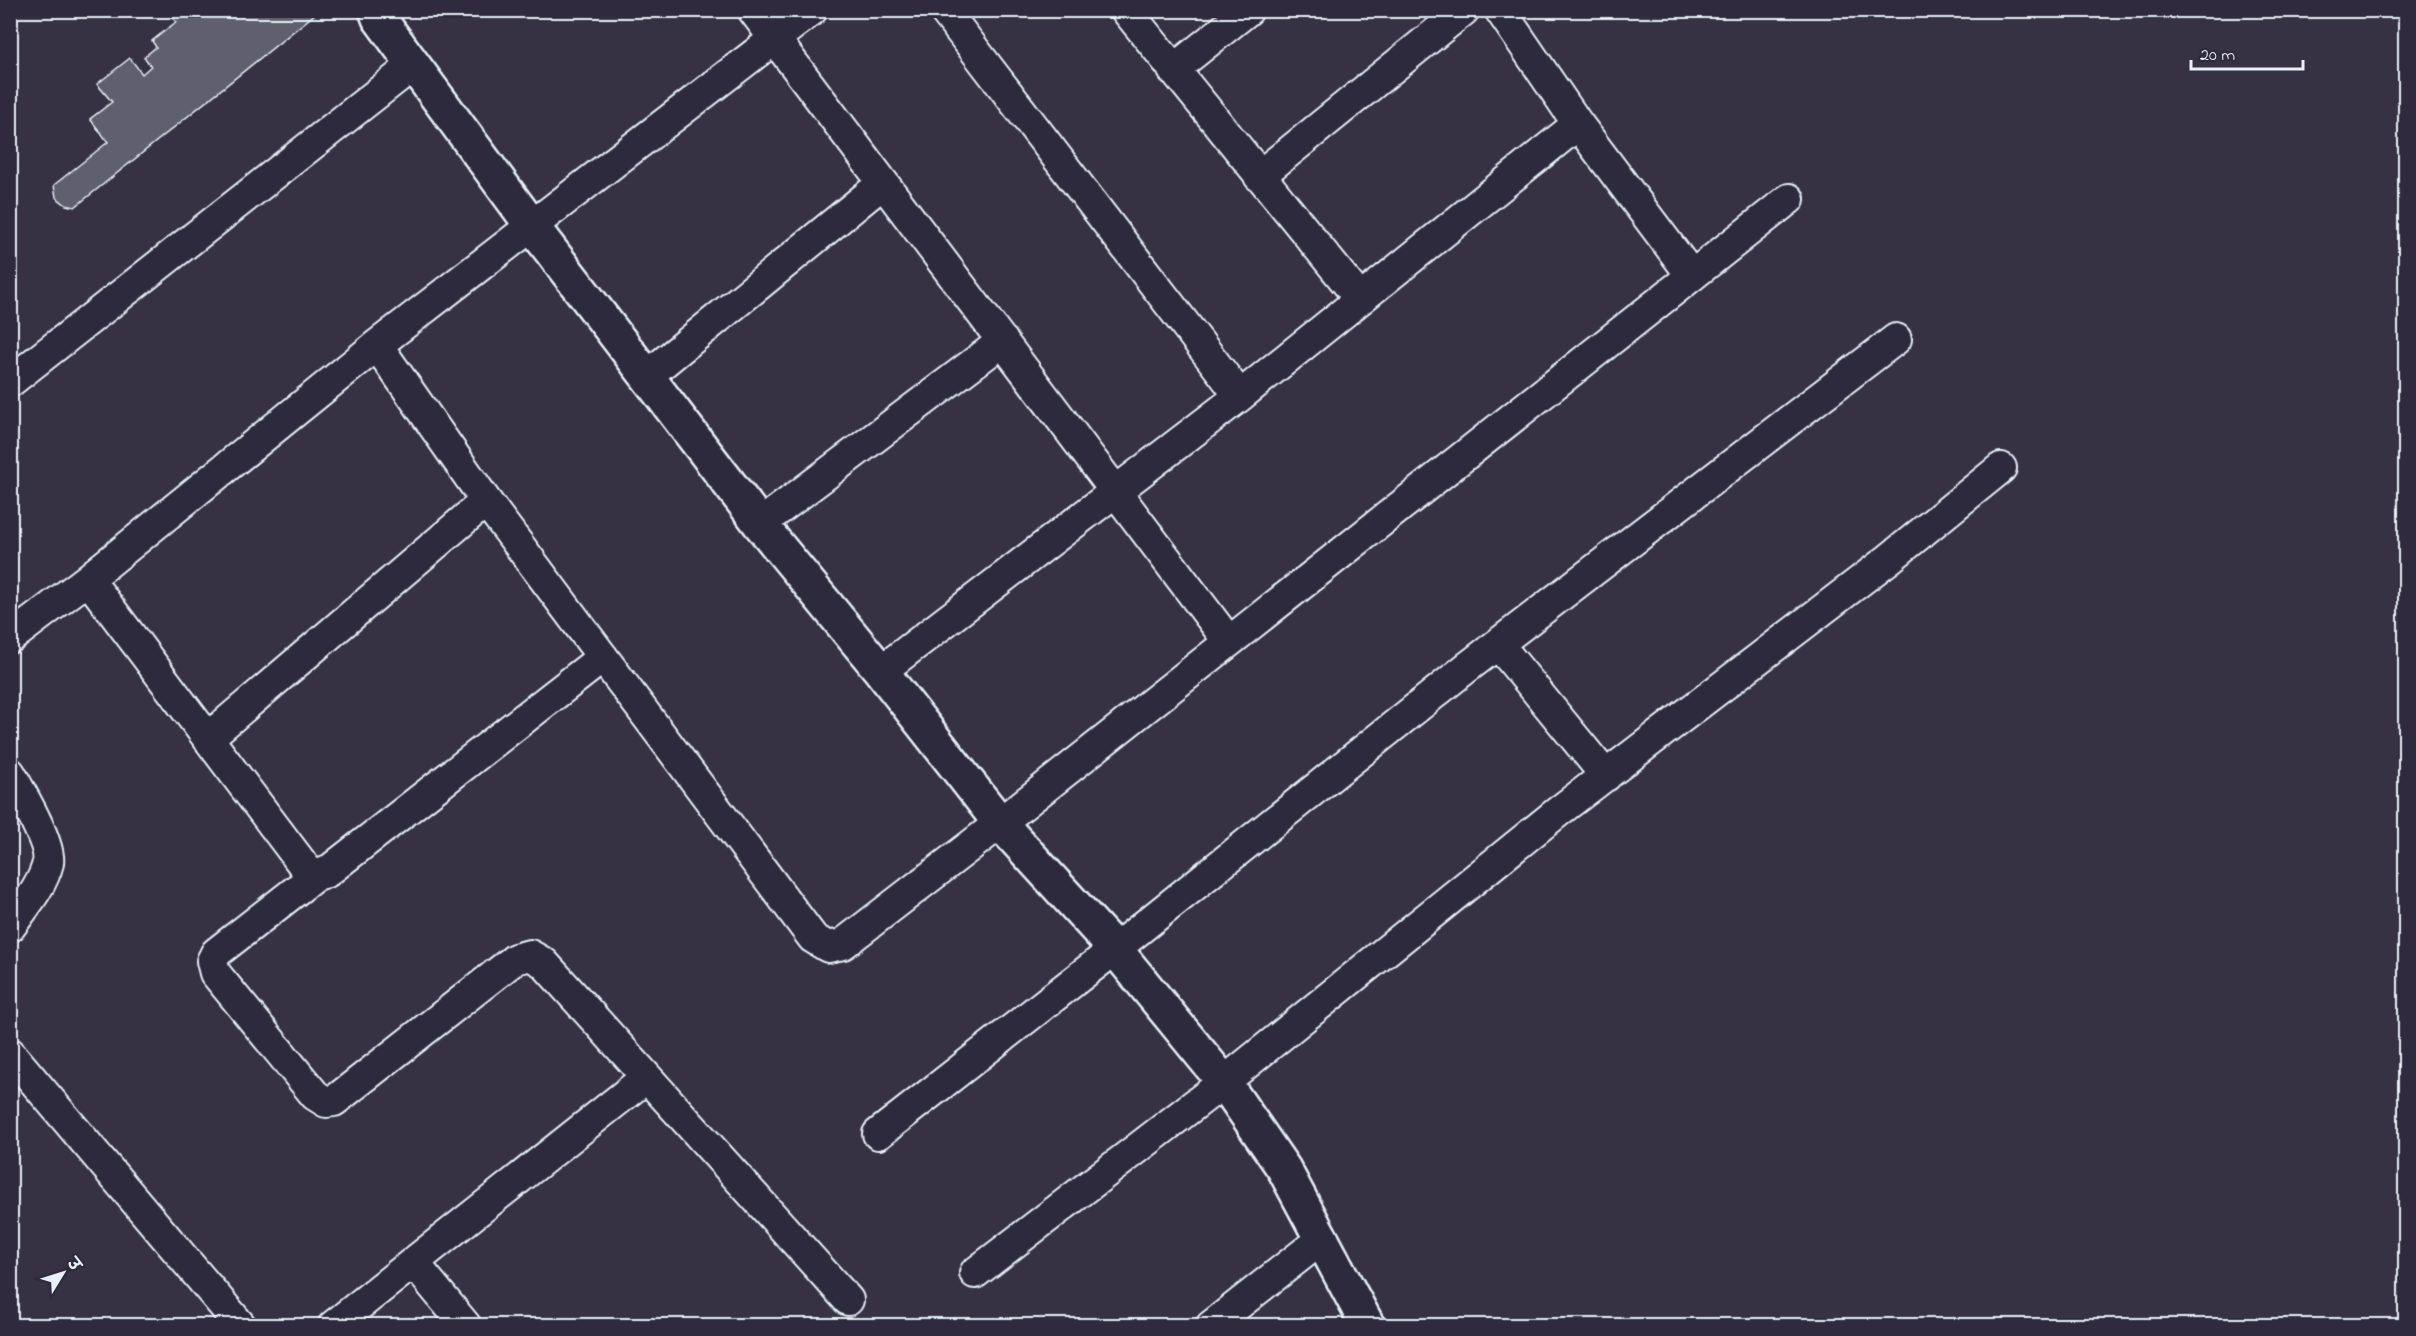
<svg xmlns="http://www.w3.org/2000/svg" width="2416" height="1336" font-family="'Indie Flower','Playpen Sans Deva',sans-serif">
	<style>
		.building { fill: #605e6e; stroke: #e8f1f8; stroke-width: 1.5 }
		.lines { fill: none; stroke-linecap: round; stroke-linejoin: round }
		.street-casing { stroke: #e8f1f8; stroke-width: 34 }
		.secondary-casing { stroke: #e8f1f8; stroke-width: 38 }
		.street { stroke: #2f2a3d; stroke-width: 30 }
		.secondary { stroke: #2f2a3d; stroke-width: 33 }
	</style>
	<rect width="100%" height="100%" fill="#363244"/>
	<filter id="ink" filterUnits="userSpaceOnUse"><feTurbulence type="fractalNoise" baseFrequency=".0167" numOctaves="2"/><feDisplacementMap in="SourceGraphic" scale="12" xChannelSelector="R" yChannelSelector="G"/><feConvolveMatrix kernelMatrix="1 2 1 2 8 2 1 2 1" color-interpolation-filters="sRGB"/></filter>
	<g filter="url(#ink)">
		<path class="building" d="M178 10H320L75 207 66 205 56 197 54 185 108 142 90 119 112 102 97 84 130 58 142 74 151 66 144 57 156 47 152 41 176 22 171 16Z"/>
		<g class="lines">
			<defs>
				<path id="street" d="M753 10 1229 642
					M944 10 1240 396
					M1126 10 1360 299
					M1500 10 1578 124 1692 276
					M1173 70 1248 10
					M1259 176 1464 10
					M377 345 486 501 813 938 828 947 843 944 1000 823 1789 199
					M647 376 883 183
					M10 382 412 66
					M760 524 1003 341
					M88 579 307 870 316 875 327 872 603 657
					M10 638 88 579 377 345 812 10
					M1498 644 1606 776
					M881 671 1240 396 1578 124
					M209 737 486 501
					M10 773C20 791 52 845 48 863 42 887 24 907 10 927
					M316 875 216 953 212 961 215 973 315 1095 326 1102 334 1101 515 959 530 955 544 963 848 1300
					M10 1053 241 1326
					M878 1134 1115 949 1465 669 1896 339
					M414 1263 466 1326
					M975 1273 1224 1082 1559 811 1889 559 2001 468
					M333 1326 647 1077
					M1211 1326 1323 1238"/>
				<path id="secondary" d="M376 10 379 18 532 226 760 524 881 671 1000 823 1115 949 1224 1082 1284 1169 1368 1326"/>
			</defs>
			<use href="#street" class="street-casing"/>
			<use href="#secondary" class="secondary-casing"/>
			<use href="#street" class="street"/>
			<use href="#secondary" class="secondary"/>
		</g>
	</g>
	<rect width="2416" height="1336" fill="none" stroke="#2f2a3d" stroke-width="36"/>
	<rect x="18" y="18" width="2380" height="1300" fill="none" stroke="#e8f1f8" stroke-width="2" filter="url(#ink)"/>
	<g transform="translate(63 1273) rotate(52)" stroke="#2f2a3d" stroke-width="4.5" paint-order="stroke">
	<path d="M0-4.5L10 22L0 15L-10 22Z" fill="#e8f1f8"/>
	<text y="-9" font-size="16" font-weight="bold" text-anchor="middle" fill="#e8f1f8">उ</text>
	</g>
	<path d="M2191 60v9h112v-9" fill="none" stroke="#e8f1f8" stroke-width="3"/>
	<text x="2200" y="60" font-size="18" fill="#e8f1f8" stroke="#2f2a3d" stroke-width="4.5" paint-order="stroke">20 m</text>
</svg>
